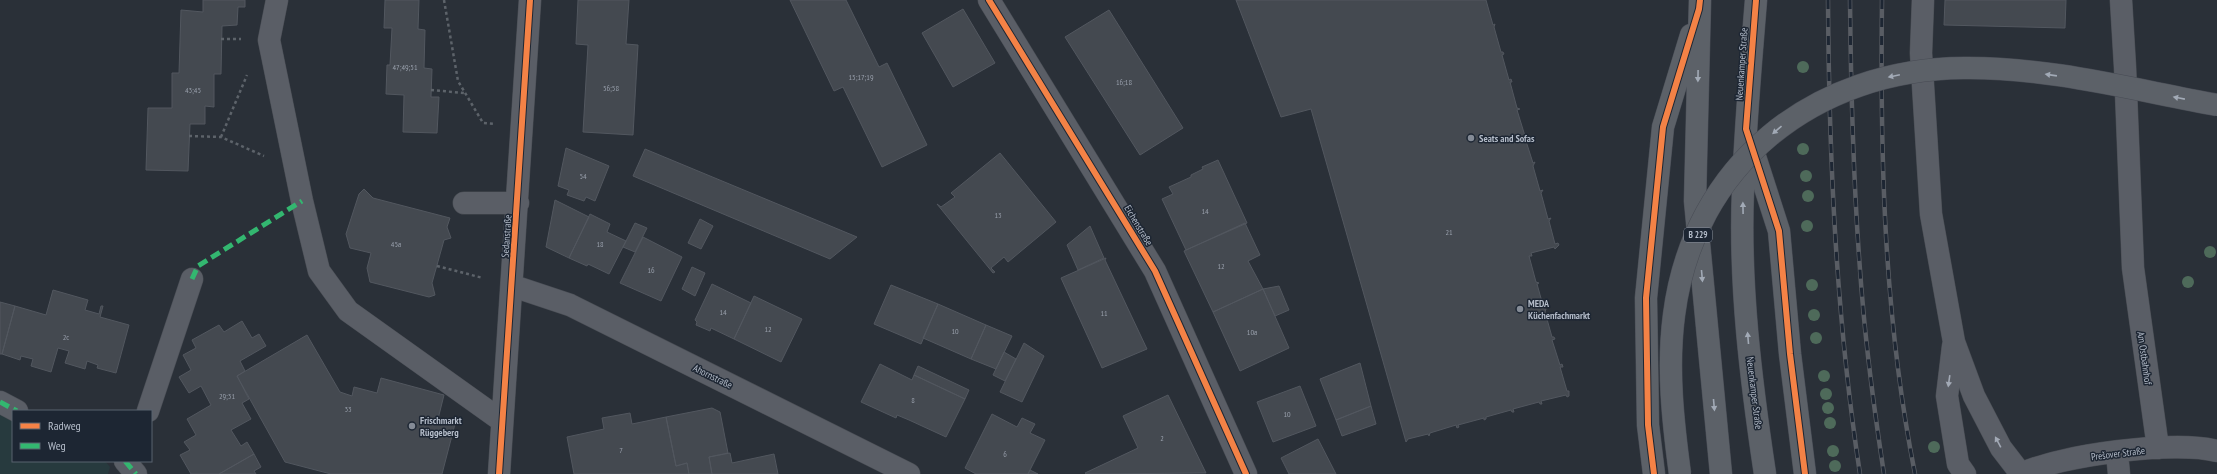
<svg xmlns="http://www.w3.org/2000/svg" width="2217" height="474" font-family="'PT Sans Narrow',sans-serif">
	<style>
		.green { fill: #273a3e }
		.building { fill: #444950; stroke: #52575f }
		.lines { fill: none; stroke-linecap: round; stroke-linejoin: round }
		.minor-casing { stroke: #484c53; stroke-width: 23 }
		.major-casing { stroke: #484c55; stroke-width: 23 }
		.path { stroke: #5d636a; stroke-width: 2.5; stroke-dasharray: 3 3; stroke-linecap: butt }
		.minor { stroke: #5a5e66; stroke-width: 22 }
		.major { stroke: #5c6168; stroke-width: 22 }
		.rail-casing { stroke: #595d64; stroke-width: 4.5 }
		.rail { stroke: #1d2633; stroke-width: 3; stroke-dasharray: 9; stroke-linecap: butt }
		.major-bridge-casing { stroke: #484c55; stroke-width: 23; stroke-linecap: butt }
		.major-bridge { stroke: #5c6168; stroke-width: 22 }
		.quiet { stroke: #33b770; stroke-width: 5; stroke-dasharray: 10 5; stroke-linecap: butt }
		.cycleway-casing { stroke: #1d2633; stroke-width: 8 }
		.cycleway { stroke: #f48246; stroke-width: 6 }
		.tree { fill: #4e6a5a }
		.oneway { fill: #a2aab6 }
		.oneway2 { fill: #a2a9b5 }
		.poi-dot { fill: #848b96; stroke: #1d2633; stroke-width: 1.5 }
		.labels { text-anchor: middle; stroke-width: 3; stroke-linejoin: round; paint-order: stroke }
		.number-label { font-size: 8px; fill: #989fab }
		.shield { fill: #1d2633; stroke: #878f9c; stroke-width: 1 }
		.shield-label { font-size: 9px; font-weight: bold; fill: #b4bcc9 }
		.street-label { font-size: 10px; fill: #b4bcc9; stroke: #1d2633 }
		.poi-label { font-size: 10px; font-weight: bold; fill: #b4bcc9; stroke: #1d2633; text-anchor: start }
	</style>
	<rect width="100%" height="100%" fill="#2a3038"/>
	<path class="green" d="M0 414 13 420V461H105L110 467 108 474H0Z"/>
	<path class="building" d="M203 0H245V7H238L237 25 222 26 221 74H214V107L205 106V124H190L188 171 146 170 148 108H172V73H179L181 10 203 12Z
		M385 0H419L418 29 425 30 424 68 432 69 431 97H439L437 133 403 132 404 95 386 94 387 65H390L392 28H384Z
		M578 0H629L626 44 638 45 633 135 583 132 588 45 576 44Z
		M790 0H846L879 67 887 63 927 145 882 167 843 87 834 91Z
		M1236 0H1486L1493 25 1495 24 1494 27 1501 52H1503L1504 54 1502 55 1509 80 1511 79 1512 82H1510L1517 108 1520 109 1517 110 1525 136 1527 135 1528 137 1525 138 1533 163 1535 162 1533 166 1540 191 1543 190 1541 193 1548 219 1551 218 1549 221 1555 244 1558 243 1559 245 1555 249 1554 247 1531 253 1532 256H1529L1536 282 1539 283 1537 284 1544 309H1546L1545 312 1552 337H1554L1555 339 1552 340 1560 365 1562 364 1563 367H1560L1567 391H1569V396L1567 397 1566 395 1541 401 1542 404H1540L1539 402 1513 409 1514 412H1512L1511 410 1486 417V419L1484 420V418L1458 425 1459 427 1457 428 1456 425 1430 433 1429 436 1428 434 1408 439 1406 442 1311 109 1281 117Z
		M1945 0H2066L2065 28 1944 25Z
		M963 9 995 63 953 87 922 33Z
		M1109 10 1183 128 1140 155 1065 37Z
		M566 148 609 166 595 201 586 197 584 201 567 195 569 190 558 186Z
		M645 149 857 237 830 259 633 176Z
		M1000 153 1056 222 1008 262 1004 257 991 268 995 272 993 273 937 204 941 207 955 197 951 193Z
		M1218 160 1247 223 1186 250 1162 199 1173 194 1169 187 1191 177V175L1203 169 1202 167Z
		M364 189 373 198 450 218 447 227 451 238 444 240 432 283 435 295 429 297 370 282 367 268 371 253 350 248 346 234 359 194Z
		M555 200 589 217 569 258 546 247Z
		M590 214 610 224 607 232 626 241 609 274 588 264 587 266 569 258Z
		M700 219 713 226 701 249 688 243Z
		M635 223 647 228 635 252 623 247Z
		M1245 223 1260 255 1248 261 1263 289 1213 312 1184 251Z
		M1090 226 1104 258 1078 270 1067 245Z
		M643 237 682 257 661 301 620 283Z
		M1106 258 1105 260 1147 349 1102 368 1061 278Z
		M692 267 705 273 695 296 682 289Z
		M712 284 751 303 734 339 711 328 710 331 696 325 697 322 695 320Z
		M891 285 938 304 921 344 874 324Z
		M1279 286 1289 310 1275 316 1263 289Z
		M1263 289 1289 348 1240 371 1213 312Z
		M53 290 88 300 85 310 99 314 101 306H103L100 317 129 325 116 373 97 368 98 365 87 361 85 369 65 363 69 351 58 348 51 372 31 366 33 359 21 356 20 360 2 354 15 306 46 315Z
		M754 296 802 319 781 362 734 339Z
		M0 302 15 306 2 354H0Z
		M938 304 986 325 971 359 923 338Z
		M242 321 252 338 259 334 266 346 240 361 245 371 237 376 249 399 242 403 251 419 231 430 241 446 247 442 254 454 219 474H191L180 455 190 450 184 442 196 435 187 419 211 405 201 386 189 393 179 377 191 370 183 355 196 348 192 340 219 325 224 332Z
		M986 325 1012 336 996 369 971 359Z
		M307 335 340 392 352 396 354 387 377 393 381 378 444 395 438 419 455 424 442 474H331L285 462 237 376Z
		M1024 343 1044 356 1022 402 1000 392Z
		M1004 352 1016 359 1005 381 993 375Z
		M1360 363 1371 406 1336 420 1320 379Z
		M880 364 912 380 914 375 965 399 946 437 909 420 897 415 896 418 861 402Z
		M918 366 969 390 965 399 914 375Z
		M1300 386 1316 426 1273 442 1257 402Z
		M1168 395 1206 473 1086 474 1085 473 1138 448 1123 416Z
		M1371 406 1376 424 1342 436 1336 420Z
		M712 408 720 412 728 453 709 457 712 474H689L687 463 676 466 666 417Z
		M630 413 632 424 666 417 676 466 687 463 689 474H574L567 437 604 429 602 418Z
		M992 414 1017 427 1022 418 1035 424 1030 433 1045 440 1028 474H976L965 468Z
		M1318 439 1336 474H1289L1281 458Z
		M730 453 732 463 774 454 778 474H712L709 457Z
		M254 454 261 467 254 471 256 474H219Z
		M1030 470 1038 474H1028Z"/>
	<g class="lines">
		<defs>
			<path id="minor" d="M277 0 269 40 302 201 319 271 348 311 502 421
				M989 0 1155 271 1246 474
				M1923 0 1921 53 1931 214 1954 342 1974 396 2001 448 2021 474
				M2121 0 2125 67 2133 268 2158 448
				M464 203H518
				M513 286 570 305 909 474
				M1953 346 1947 396 1958 464 1965 474
				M0 402 17 411
				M148 411 192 279
				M2117 453 2119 474
				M125 461 136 474
				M499 474 530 0
				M2021 474C2060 455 2175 440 2217 451"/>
			<path id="major" d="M1700 0 1695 201 1721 474
				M1756 0C1751 63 1745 127 1743 190 1739 285 1751 381 1765 474
				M1750 141 1779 231 1790 354 1805 474
				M1654 474 1648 425 1646 298 1663 127 1691 35"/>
		</defs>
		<use href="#minor" class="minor-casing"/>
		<use href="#major" class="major-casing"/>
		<path class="path" d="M444 0 458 81 483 123 495 124
			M221 39H241
			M431 90 464 93
			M189 136 221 137 264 156
			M221 137 247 75
			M437 266 483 278"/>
		<use href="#minor" class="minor"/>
		<use href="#major" class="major"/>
		<defs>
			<path id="rail" d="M1828 0C1829 159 1836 317 1860 474
				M1850 0C1851 106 1854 212 1864 318 1869 370 1876 422 1884 474
				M1882 0C1880 159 1884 318 1915 474"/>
		</defs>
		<use href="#rail" class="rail-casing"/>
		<use href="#rail" class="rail"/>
		<defs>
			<path id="major-bridge" d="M1680 474C1673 422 1667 368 1674 315 1693 164 1815 69 1964 68 2049 67 2134 90 2217 105"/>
		</defs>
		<use href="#major-bridge" class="major-bridge-casing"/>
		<use href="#major-bridge" class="major-bridge"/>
		<path class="quiet" d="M192 279 198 266 302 201
			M0 402 17 411
			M125 461 136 474"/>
		<defs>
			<path id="cycleway" d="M989 0 1155 271 1246 474
				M1756 0 1746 129 1779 231 1790 354 1805 474
				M499 474 530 0
				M1654 474 1648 425 1646 298 1663 127 1699 9 1700 0"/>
		</defs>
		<use href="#cycleway" class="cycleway-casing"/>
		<use href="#cycleway" class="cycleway"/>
	</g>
	<g class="tree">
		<circle cx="1803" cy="67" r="6"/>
		<circle cx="1803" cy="149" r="6"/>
		<circle cx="1806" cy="176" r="6"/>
		<circle cx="1808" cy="196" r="6"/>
		<circle cx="1807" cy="226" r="6"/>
		<circle cx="2210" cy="252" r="6"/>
		<circle cx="2188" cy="282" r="6"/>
		<circle cx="1812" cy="285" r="6"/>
		<circle cx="1814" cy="315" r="6"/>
		<circle cx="1816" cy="338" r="6"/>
		<circle cx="1824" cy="376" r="6"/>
		<circle cx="1826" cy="394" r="6"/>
		<circle cx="1828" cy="408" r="6"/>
		<circle cx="1830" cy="423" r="6"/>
		<circle cx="1934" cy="447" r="6"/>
		<circle cx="1833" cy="451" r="6"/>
		<circle cx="1835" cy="466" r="6"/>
	</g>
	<defs><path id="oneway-solid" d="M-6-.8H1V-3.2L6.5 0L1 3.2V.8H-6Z"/></defs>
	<g class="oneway">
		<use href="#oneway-solid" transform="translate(2051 75) rotate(-172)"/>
		<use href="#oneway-solid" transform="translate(1698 76) rotate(91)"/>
		<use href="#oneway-solid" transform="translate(1894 76) rotate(168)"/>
		<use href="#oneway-solid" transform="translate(2179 98) rotate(-169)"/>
		<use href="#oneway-solid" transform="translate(1777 130) rotate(139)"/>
		<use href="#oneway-solid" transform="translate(1743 208) rotate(-91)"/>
		<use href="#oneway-solid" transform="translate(1702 276) rotate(85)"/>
		<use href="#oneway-solid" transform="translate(1748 338) rotate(-95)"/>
		<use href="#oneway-solid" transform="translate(1714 405) rotate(85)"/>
	</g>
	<g class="oneway2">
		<use href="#oneway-solid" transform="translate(1949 381) rotate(98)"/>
		<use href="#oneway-solid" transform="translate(1998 442) rotate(-118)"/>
	</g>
	<g class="poi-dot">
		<circle cx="1471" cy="138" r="4"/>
		<circle cx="1520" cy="309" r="4"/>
		<circle cx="412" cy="426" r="4"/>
	</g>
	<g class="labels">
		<g class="number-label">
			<text x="405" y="70">47;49;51</text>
			<text x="861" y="80">15;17;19</text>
			<text x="1124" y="85">16;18</text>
			<text x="611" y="91">56;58</text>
			<text x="193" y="93">43;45</text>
			<text x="583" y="179">54</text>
			<text x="1205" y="214">14</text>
			<text x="998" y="218">13</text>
			<text x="1449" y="235">21</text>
			<text x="396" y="247">45a</text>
			<text x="600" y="247">18</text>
			<text x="1221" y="269">12</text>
			<text x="651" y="273">16</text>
			<text x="723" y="315">14</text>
			<text x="1104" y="316">11</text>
			<text x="768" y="332">12</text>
			<text x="955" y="334">10</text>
			<text x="1252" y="335">10a</text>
			<text x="66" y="340">2c</text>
			<text x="227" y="399">29;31</text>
			<text x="913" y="403">8</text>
			<text x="348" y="412">33</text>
			<text x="1287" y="417">10</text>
			<text x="1162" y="441">2</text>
			<text x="621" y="453">7</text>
			<text x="1005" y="457">6</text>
		</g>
		<rect class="shield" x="1684" y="228" width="28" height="14" rx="3"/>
		<g class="shield-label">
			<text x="1698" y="238">B 229</text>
		</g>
		<g class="street-label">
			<text transform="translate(1741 64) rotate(-86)" y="4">Neuenkamper Straße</text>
			<text transform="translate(1139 225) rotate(59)" y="4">Eichenstraße</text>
			<text transform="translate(506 236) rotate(-86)" y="4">Sedanstraße</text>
			<text transform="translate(2145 358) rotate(82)" y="4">Am Ostbahnhof</text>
			<text transform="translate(713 376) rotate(26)" y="4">Ahornstraße</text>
			<text transform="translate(1755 393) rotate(83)" y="4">Neuenkamper Straße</text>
			<text transform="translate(2118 453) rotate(-7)" y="4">Prešover Straße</text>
		</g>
		<g class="poi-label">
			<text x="1479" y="142">Seats and Sofas</text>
			<text x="1528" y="307">MEDA<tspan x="1528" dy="12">Küchenfachmarkt</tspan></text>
			<text x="420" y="424">Frischmarkt<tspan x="420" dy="12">Rüggeberg</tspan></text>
		</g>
	</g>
	<rect x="12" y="410" width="140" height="52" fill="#1d2633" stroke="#59626f"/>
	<rect x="20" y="423" width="20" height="6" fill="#f48246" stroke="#59626f"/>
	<text x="48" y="430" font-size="12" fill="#b4bcc9">Radweg</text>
	<rect x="20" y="443" width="20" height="6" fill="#33b770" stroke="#59626f"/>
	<text x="48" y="450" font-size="12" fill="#b4bcc9">Weg</text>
</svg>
